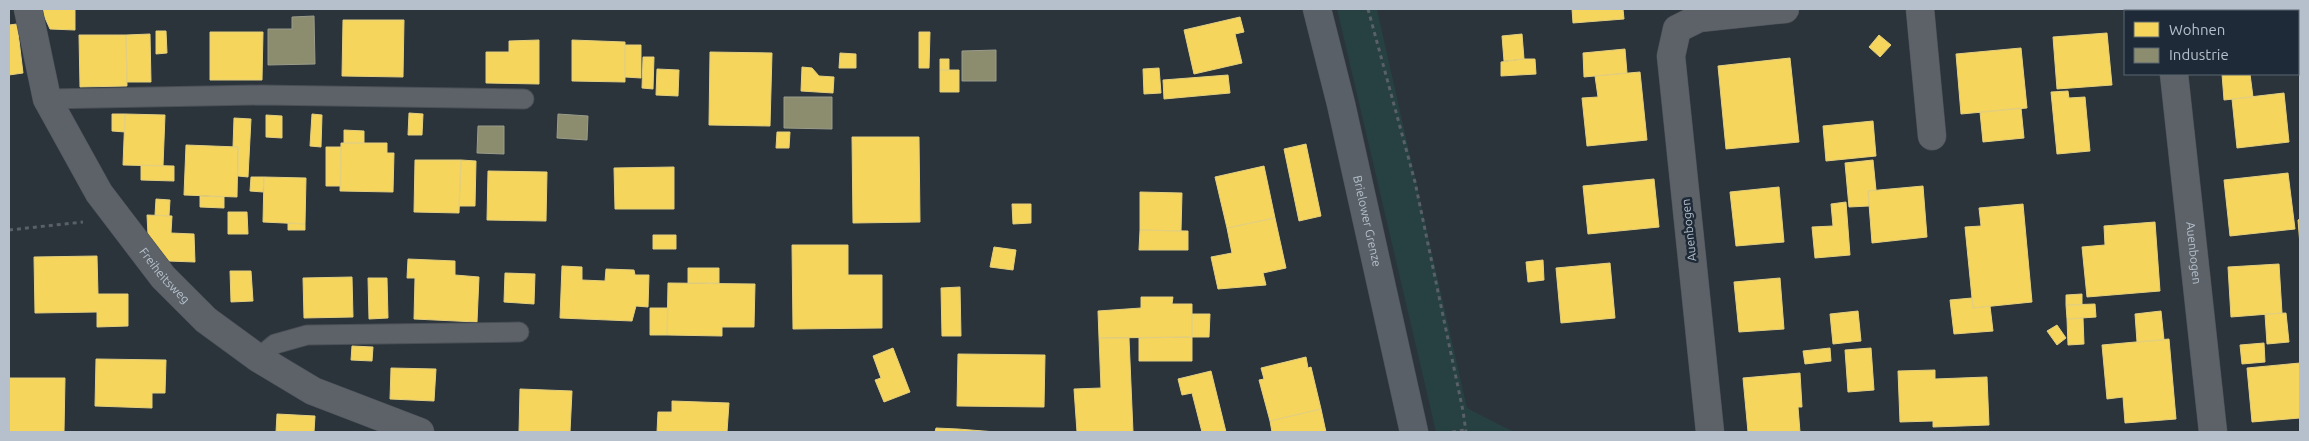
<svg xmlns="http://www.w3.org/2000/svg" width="2309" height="441" font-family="Ubuntu,sans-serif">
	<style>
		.green { fill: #274042 }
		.homes { fill: #f6d55c; stroke: #e3cf7e }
		.industry { fill: #8c8c6e; stroke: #999c8a }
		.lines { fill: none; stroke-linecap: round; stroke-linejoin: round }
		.lane-casing { stroke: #4a4f55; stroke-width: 21 }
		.street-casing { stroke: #4a4f55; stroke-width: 29 }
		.secondary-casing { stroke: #4a4f55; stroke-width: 29 }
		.path { stroke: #596066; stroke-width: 3; stroke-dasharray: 4 4; stroke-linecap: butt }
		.lane { stroke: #5c6268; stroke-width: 19 }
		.street { stroke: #5c6268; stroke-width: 28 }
		.secondary { stroke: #5a6067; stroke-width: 28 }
		.labels { text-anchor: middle; stroke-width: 5; stroke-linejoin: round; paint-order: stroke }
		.street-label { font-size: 12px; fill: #b6c0cc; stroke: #1e2a37 }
	</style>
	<rect width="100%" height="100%" fill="#2b333b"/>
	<path class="green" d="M1337 9H1377L1467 408 1514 432H1436Z"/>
	<path class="homes" d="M41 9H75V30L50 29Z
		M1572 9H1623L1624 19 1573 23Z
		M2219 9H2274V11H2201Z
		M1240 17 1244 32 1235 34 1242 63 1194 74 1184 30Z
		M343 20H404L403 77 342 76Z
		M17 24 23 73 9 75V25Z
		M156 31H166L167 53 156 54Z
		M210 32H263L262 80H210Z
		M919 32H930L929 68H919Z
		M2107 33 2112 85 2057 89 2053 37Z
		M150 34 151 82H127L126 35Z
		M1522 34 1524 59 1504 61 1502 36Z
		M79 35H126L127 86 80 87Z
		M1879 35 1891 45 1880 57 1869 47Z
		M539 40V84L486 83V52H509V41Z
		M572 40 625 42V82L572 81Z
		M625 45H641V78L625 77Z
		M2021 48 2027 108 1961 114 1956 54Z
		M1625 49 1627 73 1584 77 1583 53Z
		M710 52 772 53 770 126 709 125Z
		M840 53 856 54V68H839Z
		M643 57H654L653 89 642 88Z
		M1790 58 1799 142 1726 149 1718 66Z
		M940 59H949V70H940Z
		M1524 59H1535L1536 74 1501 76V62Z
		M802 67 812 68 819 76 834 77 833 93 801 91Z
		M1159 68 1161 93 1144 94 1143 69Z
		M657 69 679 70 678 96 656 95Z
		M940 70H959V92H940Z
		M1640 72 1647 140 1587 146 1582 98 1598 97 1595 76Z
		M2222 74H2250L2253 97 2224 100Z
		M1228 75 1230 93 1164 99 1163 80Z
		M2068 91 2069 98 2085 97 2090 151 2057 154 2051 92Z
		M2284 93 2289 142 2237 148 2232 99Z
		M2021 108 2024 138 1983 142 1980 112Z
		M409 113 423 114 422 135H408Z
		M112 114H125V132L112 131Z
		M125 114 165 115 163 166 123 165Z
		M312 114 322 115 321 147 310 146Z
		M266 115 282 116V138L266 137Z
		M234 118 251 119 248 177 238 176V147H233Z
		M1873 121 1876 156 1826 161 1823 126Z
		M344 130 364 131V143H344Z
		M777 132H790L789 148H776Z
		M852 137H919L920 222 853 223Z
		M341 143H387V153H394L393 192 340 191Z
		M1306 144 1321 216 1299 221 1284 149Z
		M186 145 238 147 237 197 184 195Z
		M326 147H341V186H326Z
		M415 160H461L459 213 414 212Z
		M461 160 476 161 475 206H459Z
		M1873 160 1876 190 1868 191 1869 206 1849 207 1845 163Z
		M141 165 174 166V181L141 180Z
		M1264 166 1275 218 1227 228 1215 177Z
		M674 167V209H615L614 168Z
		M488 171 547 172 546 221 487 220Z
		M2288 173 2295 229 2230 236 2224 180Z
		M251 177H264L263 192 250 191Z
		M264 177 306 178 305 224 263 222Z
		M1654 179 1659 227 1588 234 1583 186Z
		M1923 186 1927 237 1872 243 1868 191Z
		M1779 187 1784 242 1736 246 1730 192Z
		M1140 192 1182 193 1181 231 1140 230Z
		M200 196 224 197V208L200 207Z
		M156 199 170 200 169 216 155 215Z
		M1846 202 1850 255 1815 258 1812 227 1833 226 1831 204Z
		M1012 204H1031V223L1013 224Z
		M2023 204 2032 302 1973 308 1965 227 1981 226 1979 208Z
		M228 212H247L248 234H228Z
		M147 215 172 216 171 233 194 234 195 262 168 261 148 235Z
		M1275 218 1286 268 1263 273 1266 285 1218 289 1211 257 1232 253 1227 228Z
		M2300 219V245L2298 220Z
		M2155 222 2160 291 2087 297 2082 247 2105 245 2104 226Z
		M288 223 305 224V230H288Z
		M1140 230 1188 231V250H1139Z
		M653 235H676V249H653Z
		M792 245H848V275H882V328L793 329Z
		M994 247 1016 250 1013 270 990 267Z
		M97 256 98 294H128V326L97 327V312L35 313 34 257Z
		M408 259 455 261V275L479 277 477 322 414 319 415 278H407Z
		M1543 260 1544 280 1528 282 1526 262Z
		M1610 263 1615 318 1561 323 1556 268Z
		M2279 264 2282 313 2231 317 2228 267Z
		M562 266 582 267V280L605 281 606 269 634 270 635 275H649L648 307 636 306 632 321 560 318Z
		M688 268H719V283H688Z
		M230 271H251L253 301 231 302Z
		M505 273 535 274 534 304 504 302Z
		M352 277 353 317 304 318 303 278Z
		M368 278H387L388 318 369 319Z
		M1780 278 1784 329 1739 332 1734 282Z
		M668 283 755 284 754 327H722V336L667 335Z
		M960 287 961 336H942L941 288Z
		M2082 294V305H2066V295Z
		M1141 297H1173L1172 304H1192V337L1099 338 1098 311 1141 308Z
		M1972 298 1973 308 1990 306 1993 331 1954 334 1950 300Z
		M2095 304 2096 317 2067 319 2066 305Z
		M650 308H668L667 335H650Z
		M1858 311 1861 341 1833 344 1830 314Z
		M2161 311 2164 340 2137 342 2135 314Z
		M2286 313 2289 342 2267 344 2265 314Z
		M1192 314H1210L1209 337H1192Z
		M2083 318 2084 344 2068 345 2067 319Z
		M2057 325 2066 338 2057 345 2047 331Z
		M1192 337V361H1139V338Z
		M1099 338H1129L1133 432H1077L1074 389 1101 388Z
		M2169 339 2176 419 2125 423 2123 397 2107 399 2102 345Z
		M2264 343 2265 362 2242 364 2240 345Z
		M352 346 373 347 372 361 351 360Z
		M893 348 910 392 884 402 875 380 881 378 873 356Z
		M1830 348 1831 361 1805 364 1803 351Z
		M1871 348 1874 390 1848 392 1845 350Z
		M958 354 1045 355 1044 407 957 406Z
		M1306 357 1308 368 1311 367 1321 409 1270 421 1259 380 1264 379 1261 368Z
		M96 359 166 360 165 393H152V408L95 406Z
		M2300 363V418L2252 422 2247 368Z
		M391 368 436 369 434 401 390 399Z
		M1935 370V379L1987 377 1989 425 1933 427V421L1900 422 1898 371Z
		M1211 371 1226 432H1202L1192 393 1182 395 1178 379Z
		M1800 373 1802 407H1798L1800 432H1748L1743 378Z
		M9 378H65L64 432H9Z
		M520 389 572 391 570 432H519Z
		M672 401 729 403 727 432H657L658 412H672Z
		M1321 409 1326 432H1272L1270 421Z
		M277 414 315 416 314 432H276Z
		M936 428 958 429 996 432H935Z"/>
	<path class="industry" d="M314 16 315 64 268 65V29H292V17Z
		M996 50V81H962V51Z
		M784 97H832V129L784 128Z
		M558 114 588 116 587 140 557 138Z
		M478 126H504V154L477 153Z"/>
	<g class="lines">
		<defs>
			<path id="lane" d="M47 99 261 95 524 99
				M258 358 275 344 307 335 519 332"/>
			<g id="street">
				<path id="s1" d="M28 9 47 99 99 193 163 277 206 320 258 358 313 391 420 432"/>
				<path d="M1920 9 1932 136"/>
				<path d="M2167 9 2168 11"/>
				<path id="s2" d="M2174 74 2213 432"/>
				<path d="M1710 432 1671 56 1677 29 1699 18 1785 9"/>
			</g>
			<g id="secondary">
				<path id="s3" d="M1317 9 1341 104 1414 432"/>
			</g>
		</defs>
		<use href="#lane" class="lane-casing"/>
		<use href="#street" class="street-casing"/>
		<use href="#secondary" class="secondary-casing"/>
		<path class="path" d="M1368 9 1415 182 1463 411 1466 432
			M9 230 83 222
			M1452 432 1465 430"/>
		<use href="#lane" class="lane"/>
		<use href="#street" class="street"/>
		<use href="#secondary" class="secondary"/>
	</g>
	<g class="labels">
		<g class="street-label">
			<text dy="4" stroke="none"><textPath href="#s3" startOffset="218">Brielower Grenze</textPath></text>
			<text transform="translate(1689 230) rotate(-96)" y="4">Auenbogen</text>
			<text dy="4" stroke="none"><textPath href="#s2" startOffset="180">Auenbogen</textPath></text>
			<text dy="4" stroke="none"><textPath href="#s1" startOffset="305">Freiheitsweg</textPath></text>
		</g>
	</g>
	<rect width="2309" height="441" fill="none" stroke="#b6c0cc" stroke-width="20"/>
	<rect x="2124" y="10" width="175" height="65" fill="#1e2a37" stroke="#5b6673"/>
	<rect x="2134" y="22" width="25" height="15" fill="#f6d55c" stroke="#5b6673"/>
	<text x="2169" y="35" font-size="15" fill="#b6c0cc">Wohnen</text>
	<rect x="2134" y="48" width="25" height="15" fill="#8c8c6e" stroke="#5b6673"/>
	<text x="2169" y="60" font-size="15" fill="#b6c0cc">Industrie</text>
</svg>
